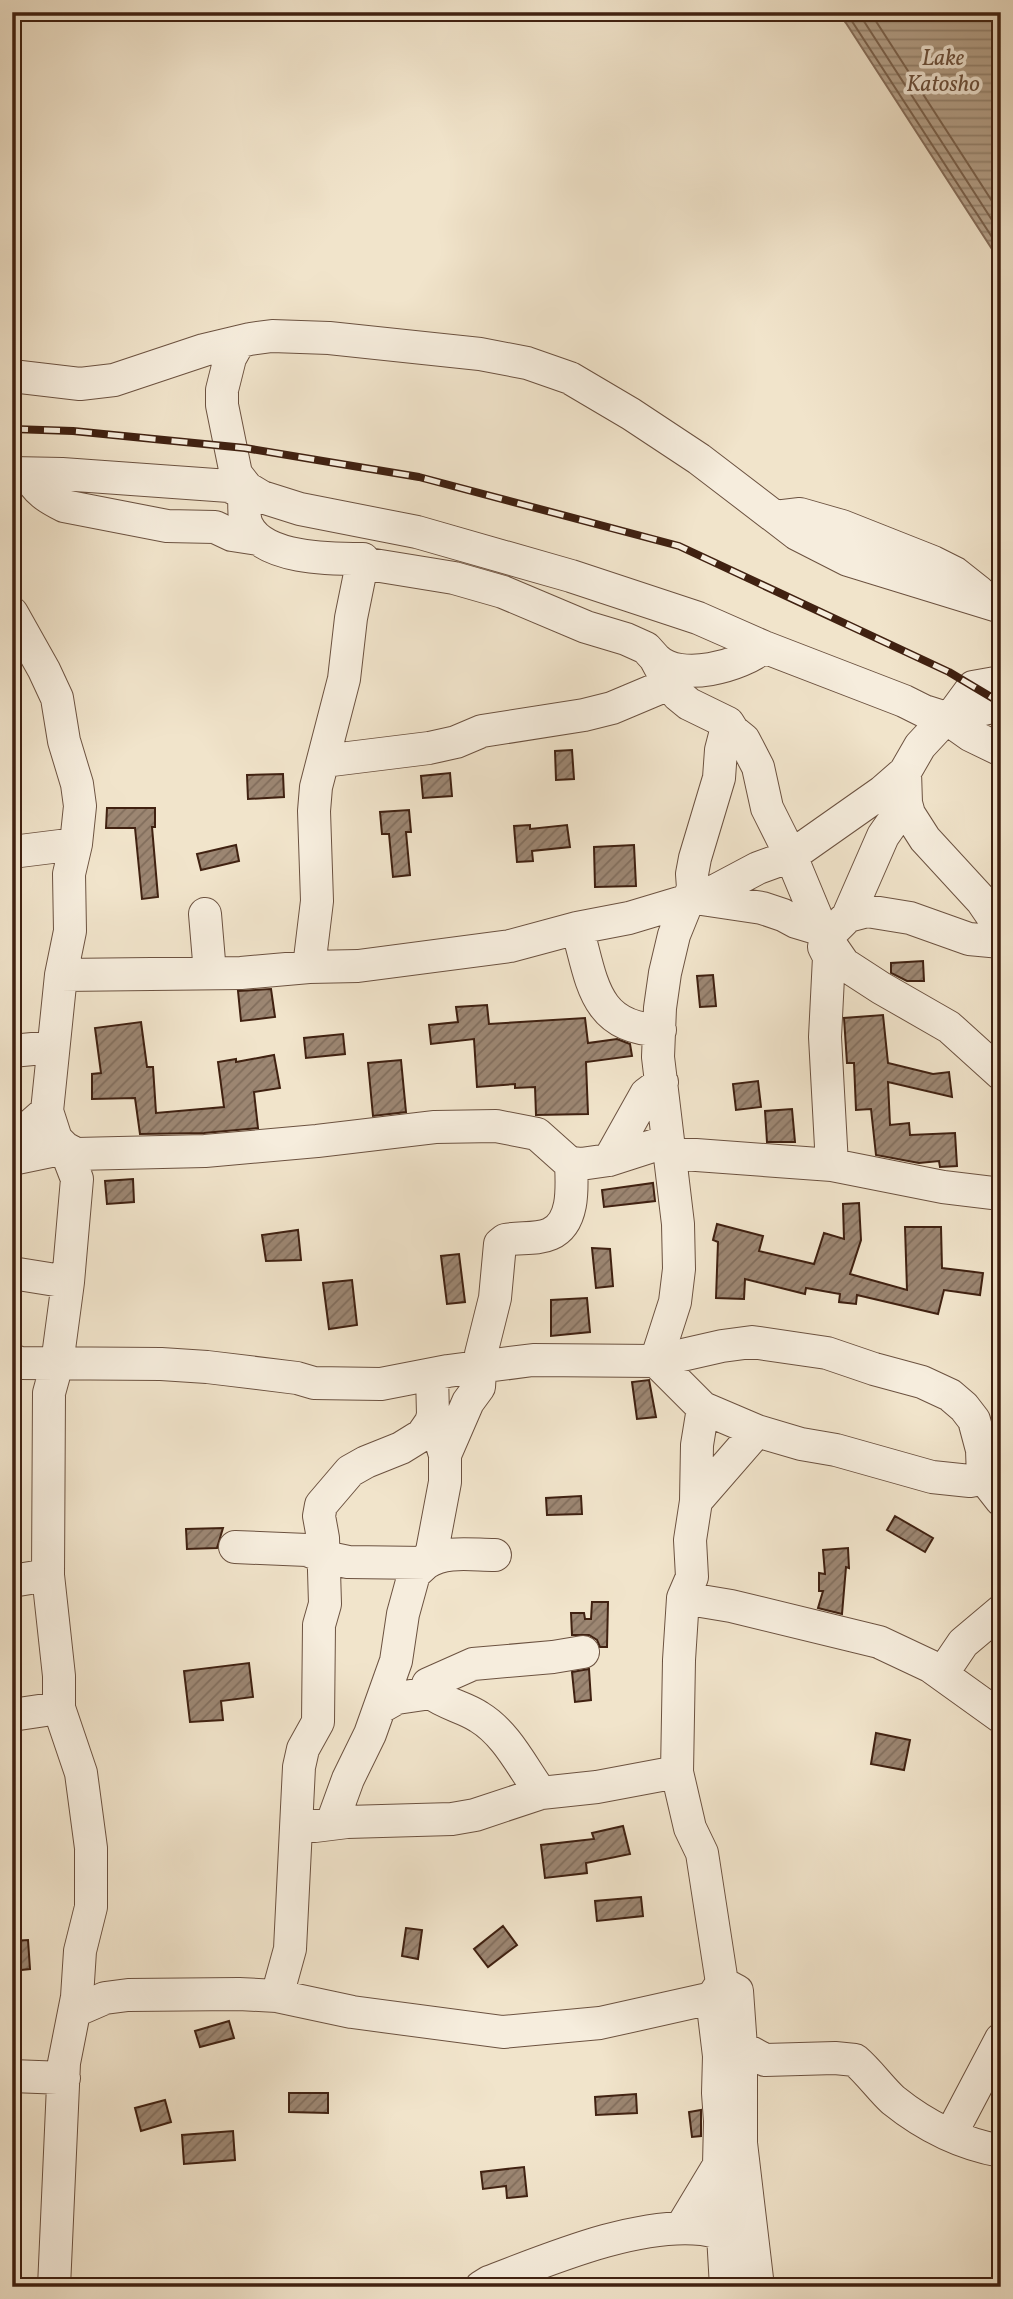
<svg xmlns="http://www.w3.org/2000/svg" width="1013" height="2299" font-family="Vollkorn,serif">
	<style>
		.water { fill: url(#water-rules); stroke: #866e5b; stroke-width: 2 }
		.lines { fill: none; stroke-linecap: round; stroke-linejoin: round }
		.shore { stroke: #7a624e; stroke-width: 2 }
		.building { fill: url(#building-hatch); stroke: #402111; stroke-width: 2 }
		.minor-casing { stroke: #6c5240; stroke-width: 34 }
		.minor { stroke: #f6eddd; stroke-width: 32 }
		.rail-casing { stroke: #402111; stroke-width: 8 }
		.rail { stroke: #f6eddd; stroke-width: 5; stroke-dasharray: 16; stroke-linecap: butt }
		.labels { text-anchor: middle; stroke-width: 7; stroke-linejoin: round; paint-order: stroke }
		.water-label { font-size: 23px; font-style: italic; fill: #694e3c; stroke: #f6eddd }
	</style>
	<defs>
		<pattern id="water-rules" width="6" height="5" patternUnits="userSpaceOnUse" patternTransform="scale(1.75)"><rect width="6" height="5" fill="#b5a28c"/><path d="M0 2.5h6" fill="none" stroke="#958471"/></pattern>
		<pattern id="building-hatch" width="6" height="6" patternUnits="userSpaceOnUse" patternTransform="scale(1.75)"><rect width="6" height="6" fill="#9c8672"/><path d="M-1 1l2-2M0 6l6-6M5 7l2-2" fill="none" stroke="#816d5c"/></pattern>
	</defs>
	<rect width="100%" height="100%" fill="#f1e4cb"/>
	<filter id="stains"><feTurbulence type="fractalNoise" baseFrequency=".00286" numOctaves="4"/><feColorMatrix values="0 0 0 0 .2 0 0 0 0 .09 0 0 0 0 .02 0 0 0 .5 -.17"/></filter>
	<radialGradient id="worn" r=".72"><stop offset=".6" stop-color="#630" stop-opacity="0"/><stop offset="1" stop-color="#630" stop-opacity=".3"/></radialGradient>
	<path class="water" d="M837 12H1001V263L846 23Z"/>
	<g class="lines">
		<path class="shore" d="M846 12 1001 251
			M858 12 1001 234
			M870 12 1001 215"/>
	</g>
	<path class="building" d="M572 750 574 779 556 780 555 751Z
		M450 773 452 796 423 798 421 776Z
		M283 774 284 797 248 799 247 775Z
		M107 808H155V827H152L158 897 142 899 135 828H106Z
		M409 810 411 832H406L410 875 393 877 389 834H382L380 812Z
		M530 825V829L567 825 570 847 532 851 533 861 517 862 514 826Z
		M236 845 239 861 201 870 197 854Z
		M634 845 636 886 595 887 594 847Z
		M923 961 924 981H907L891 973V963Z
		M713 975 716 1006 700 1007 697 976Z
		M271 989 275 1017 241 1021 238 991Z
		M487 1005 489 1024 585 1018 588 1043 617 1039 630 1044 632 1056 586 1062 588 1114 536 1115 535 1087 515 1088V1084L477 1087 474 1039 431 1044 429 1025 458 1022 456 1007Z
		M883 1015 888 1063 933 1074 949 1072 952 1097 888 1082 890 1125 909 1123 910 1135 955 1133 957 1166 940 1167 939 1161 919 1163 876 1155 871 1109 856 1110 854 1063H847L844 1018Z
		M141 1022 147 1067H153L156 1113 224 1107 218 1062 236 1059V1062L274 1055 280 1088 254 1092 258 1128 204 1133 140 1134 135 1098 92 1099V1074L101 1073 95 1028Z
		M343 1034 345 1054 306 1058 304 1038Z
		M401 1060 406 1112 373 1116 368 1063Z
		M758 1081 761 1107 736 1110 733 1084Z
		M792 1109 795 1142H767L765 1111Z
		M133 1179 134 1202 107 1204 105 1181Z
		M653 1183 655 1201 604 1207 602 1190Z
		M859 1203 861 1240 850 1274 907 1290 905 1227H941L942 1268 983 1273 980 1295 944 1290 938 1314 857 1295 856 1304 839 1302 840 1294 806 1288 805 1294 745 1279 744 1299 716 1298 718 1242 713 1240 717 1224 763 1236 759 1251 814 1264 824 1233 844 1239 843 1204Z
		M298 1230 301 1260 266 1261 262 1235Z
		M592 1248 610 1249 613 1286 596 1288Z
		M459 1254 465 1302 447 1304 441 1256Z
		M352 1280 357 1325 329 1329 323 1283Z
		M587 1298 590 1332 551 1336V1300Z
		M649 1380 656 1417 637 1419 632 1382Z
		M581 1496 582 1514 547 1515 546 1498Z
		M895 1516 933 1538 925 1552 887 1530Z
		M223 1528 217 1548 187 1549 186 1529Z
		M848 1548 849 1568 846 1567 842 1614 818 1608 823 1591H819V1573L825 1574 823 1550Z
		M592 1602H608L607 1647H600L597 1640 589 1635H572L571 1613H584L585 1619H591Z
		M249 1663 253 1697 221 1701 223 1720 190 1722 184 1671Z
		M589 1669 591 1700 575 1702 572 1672Z
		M876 1733 910 1740 904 1770 871 1764Z
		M623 1826 630 1854 586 1863 587 1873 545 1878 541 1845 594 1839 592 1833Z
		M641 1897 643 1916 597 1921 595 1901Z
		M503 1926 517 1945 488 1967 474 1949Z
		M406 1928 422 1930 418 1959 402 1956Z
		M28 1940 30 1969 12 1971V1941Z
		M229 2021 234 2038 200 2047 195 2031Z
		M289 2093H328V2113L289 2112Z
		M636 2094 637 2113 596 2115 595 2097Z
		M165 2100 171 2122 141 2131 135 2108Z
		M701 2110V2136L692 2137 689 2112Z
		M233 2131 235 2160 184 2164 182 2135Z
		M524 2167 527 2196 507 2198 506 2186 483 2189 481 2172Z"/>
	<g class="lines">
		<defs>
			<path id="minor" d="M239 342 230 358 222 390V405L236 474 247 488
				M12 376 80 384 114 380 204 350 250 339 272 336 329 338 480 354 527 363 570 378 631 414 699 459 797 534 848 560 1001 607
				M12 473 62 474 229 486 243 493 247 488 262 497 300 509 417 532 571 576 698 618 764 647 904 701 924 711 946 718 970 735 1001 750
				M28 474C36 491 48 498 64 506L167 526 215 527 232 535 258 539
				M243 493C246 504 242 514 247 525 263 559 330 559 363 559L368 564 454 578 503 592 586 627 626 639 646 648 655 658 669 684 678 695 689 704 728 723 733 731 744 740 758 767 767 808 791 856 818 921 826 931V938L844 964 881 988 949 1027 1001 1074
				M775 517 800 514 842 526 933 562 955 573 979 592
				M12 613 44 670 57 698 64 741 77 784 80 806 76 844 69 874 70 931 61 975 47 1111 56 1139 65 1148 77 1179 68 1282 57 1364 49 1393 48 1575 59 1676V1708L81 1773 91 1848V1907L80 1951 77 1997 64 2063 54 2287
				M656 659C680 683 741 666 764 647
				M951 717 973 687 1001 682
				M728 723 721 750 719 778 695 858 692 874 693 888 674 935 665 973 660 1008 658 1057 678 1224 679 1269 675 1302 656 1361 722 1346 752 1342 827 1353 874 1369 922 1382 950 1395 964 1407 974 1420 982 1450 983 1477 1001 1500
				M324 761 429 748 456 742 482 731 584 715 612 708 669 684
				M905 772 906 803 909 814 925 839 982 901 1001 929
				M12 852 76 844
				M695 898 762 908 783 915 796 922 826 931
				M205 914 210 973
				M848 916 883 836 906 803
				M577 928C592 979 593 1029 660 1030
				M309 967 317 901 314 811 316 787 344 679 351 618 363 559
				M61 975 241 973 309 967 358 966 510 946 577 928 629 918 709 894 758 868 791 856 882 792 905 772 920 746 946 718 1001 705
				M12 1051 53 1047
				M12 1142 47 1111
				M669 1153 832 1165 943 1187 1001 1194
				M12 1159 65 1148 76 1154 205 1151 317 1141 435 1127 496 1126 537 1134 565 1159 571 1163 581 1164 609 1160 668 1141
				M609 1160 646 1094 662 1082
				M832 1165 825 1037 829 957 824 947 826 938 848 916 867 911 910 918 969 939 1001 942
				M12 1273 68 1282
				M12 1360 20 1363 161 1364 207 1367 297 1378 314 1383 381 1384 448 1371 533 1360 656 1361 703 1408 757 1431 801 1444 836 1450 932 1477 970 1481 1001 1475
				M703 1408 697 1445 696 1501 690 1540 692 1577 683 1598 679 1660 677 1772 690 1828 702 1853 722 1983 737 1991 741 2047V2143L758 2287
				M445 1455 468 1402 479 1387 481 1354 495 1298 500 1244 505 1240C519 1237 537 1240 550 1234 575 1223 572 1186 571 1163
				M696 1501 757 1431
				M235 1547 307 1550 324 1557 348 1562 426 1563C446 1550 471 1555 495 1555
				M12 1581 48 1575
				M683 1598 731 1606 879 1642 930 1666 1001 1717
				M942 1674 963 1643 1001 1611
				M431 1693C445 1704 464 1707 479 1717 507 1734 522 1767 541 1793
				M381 1707 397 1698 431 1693 428 1684 473 1664 553 1657 583 1652
				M12 1715 59 1708
				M332 1823 348 1779 370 1734 396 1661 403 1614 414 1574 426 1563 432 1551 445 1482V1455L433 1415
				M315 1826 347 1822 452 1819 475 1815 541 1793 597 1787 677 1772
				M277 1996 290 1949 299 1767 303 1749 318 1722 319 1625 325 1604 323 1538 319 1516 321 1505 350 1471 366 1462 401 1448 422 1435 431 1422 433 1415 432 1375
				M75 2011 105 1998 128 1995 239 1994 277 1996 352 2012 503 2032 600 2023 712 1998 722 1983
				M741 2047 765 2060 835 2058 855 2060C869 2072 880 2088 893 2100 924 2125 962 2144 1001 2151
				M12 2076 64 2078
				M951 2134 1001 2039
				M719 2165 726 2287
				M681 2228 719 2165 720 2121 718 2093 719 2056 712 1998
				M481 2287 489 2282C550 2259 636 2222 702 2229 719 2231 737 2240 753 2245"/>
		</defs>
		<use href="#minor" class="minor-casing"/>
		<use href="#minor" class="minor"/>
		<defs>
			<path id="rail" d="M12 429 73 431 245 448 419 477 679 546 949 672 1001 703"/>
		</defs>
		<use href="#rail" class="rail-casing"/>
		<use href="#rail" class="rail"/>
	</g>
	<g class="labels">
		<g class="water-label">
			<text x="943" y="65">Lake<tspan x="943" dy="26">Katosho</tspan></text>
		</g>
	</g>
	<rect width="1013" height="2299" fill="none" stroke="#f1e4cb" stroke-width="42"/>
	<rect x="14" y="14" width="985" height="2271" fill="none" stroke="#402111" stroke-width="3.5"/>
	<rect x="21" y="21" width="971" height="2257" fill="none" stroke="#402111" stroke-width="2"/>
	<rect width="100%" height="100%" filter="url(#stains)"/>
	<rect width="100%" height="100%" fill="url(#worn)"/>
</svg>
